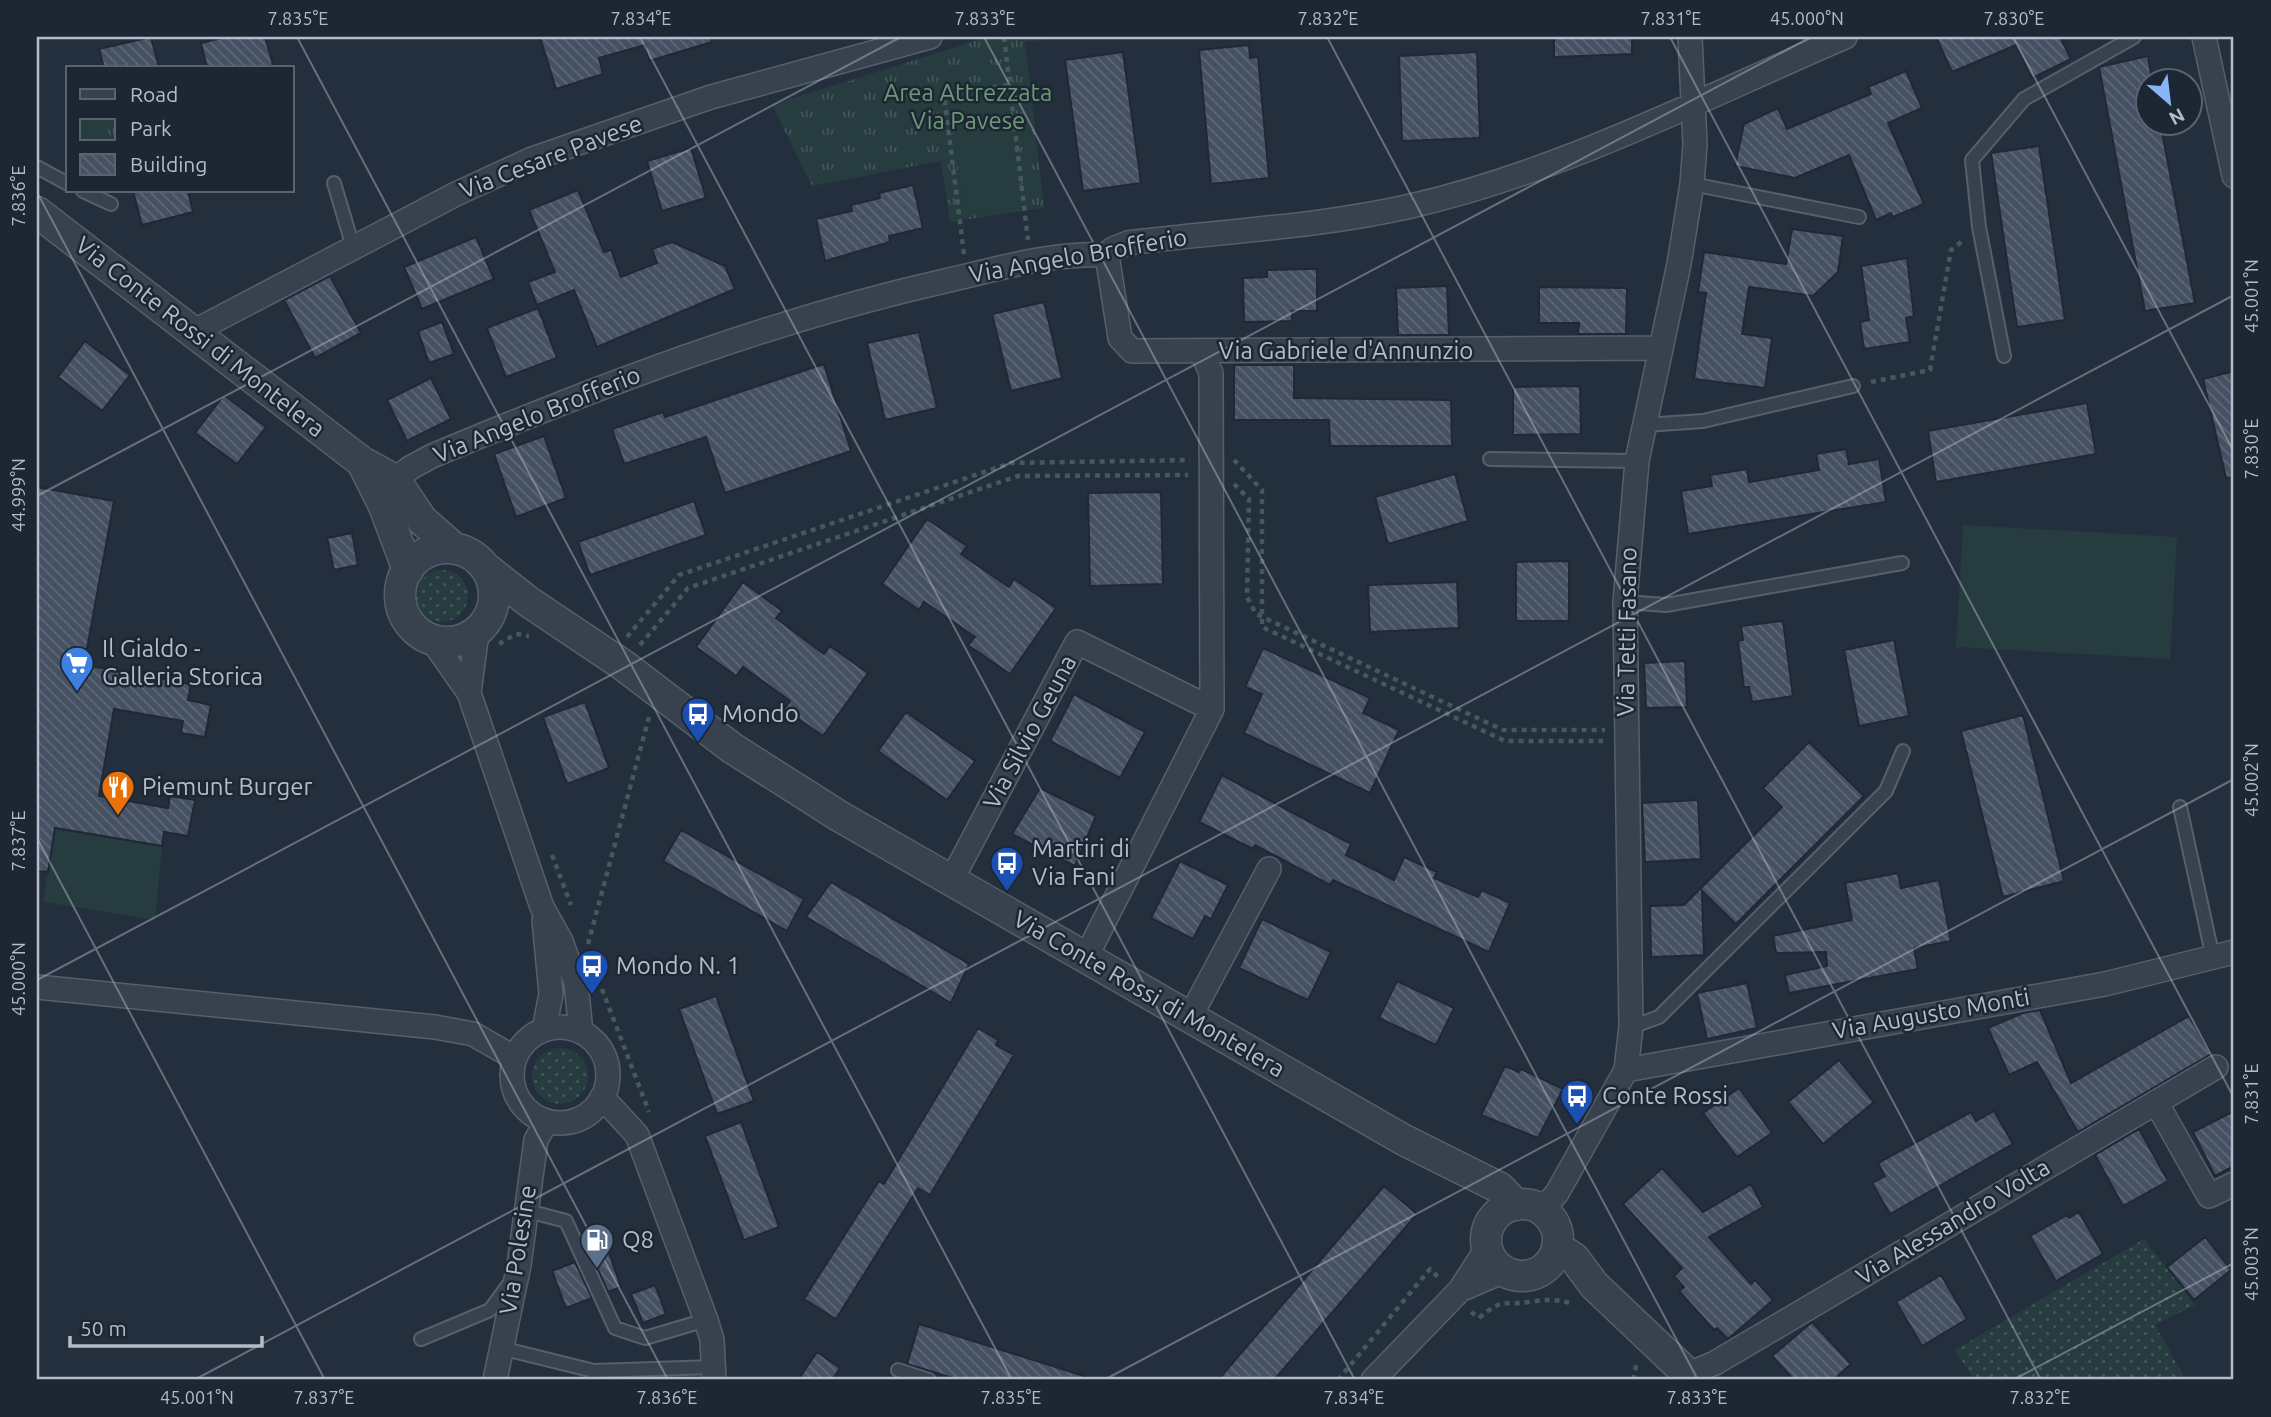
<svg xmlns="http://www.w3.org/2000/svg" width="2271" height="1417" font-family="Ubuntu,sans-serif">
	<style>
		.grass { fill: url(#grass-dots) }
		.park { fill: url(#park-tufts) }
		.garden { fill: #263c3f }
		.building { fill: url(#building-back-hatch); stroke: #1f2835; stroke-width: 2 }
		.lines { fill: none; stroke-linecap: round; stroke-linejoin: round }
		.service-casing { stroke: #565f6c; stroke-width: 16 }
		.minor-casing { stroke: #565f6c; stroke-width: 26 }
		.tertiary-casing { stroke: #565f6c; stroke-width: 33 }
		.path { stroke: #44595c; stroke-width: 4.5; stroke-dasharray: 5 5; stroke-linecap: butt }
		.service { stroke: #38414e; stroke-width: 12 }
		.minor { stroke: #38414e; stroke-width: 23 }
		.tertiary { stroke: #38414e; stroke-width: 30 }
		.ticks { fill: none; stroke: #b4bcc9; stroke-width: 2; stroke-opacity: 0.45 }
		.labels { text-anchor: middle; stroke-width: 5; stroke-linejoin: round; paint-order: stroke }
		.park-label { font-size: 24px; fill: #6b9a76; stroke: #1d2633 }
		.street-label { font-size: 24px; fill: #b4bcc9; stroke: #1d2633 }
		.poi-label { font-size: 24px; fill: #b4bcc9; stroke: #1d2633; text-anchor: start }
		.neatline { fill: none; stroke: #b4bcc9; stroke-width: 2.5 }
		.ticks-label { font-size: 18px; text-anchor: middle; fill: #b4bcc9 }
	</style>
	<defs>
		<pattern id="grass-dots" width="8" height="8" patternUnits="userSpaceOnUse" patternTransform="scale(1.75)"><rect width="8" height="8" fill="#263c3f"/><path d="M2 2h.1M6 6h.1" fill="none" stroke="#435659" stroke-width="1.8" stroke-linecap="round"/></pattern>
		<pattern id="park-tufts" width="24" height="20" patternUnits="userSpaceOnUse" patternTransform="scale(1.75)"><rect width="24" height="20" fill="#263c3f"/><path d="M3 7l-1-3M5 7V3M7 7l1-3M15 17l-1-3M17 17v-4M19 17l1-3" fill="none" stroke="#435659"/></pattern>
		<pattern id="building-back-hatch" width="6" height="6" patternUnits="userSpaceOnUse" patternTransform="scale(1.75)"><rect width="6" height="6" fill="#455162"/><path d="M-1 5l2 2M0 0l6 6M5-1l2 2" fill="none" stroke="#5d6877"/></pattern>
	</defs>
	<rect width="100%" height="100%" fill="#242f3e"/>
	<path class="grass" d="M416 596a26 26 0 1 1 52 0a26 26 0 1 1-52 0Z
		M532 1076a28 28 0 1 1 56 0a28 28 0 1 1-56 0Z
		M2144 1239 2195 1305 2155 1325 2186 1380H1974L1955 1350Z"/>
	<path class="park" d="M988 37H1064L1025 42 1044 208 950 222 941 161 812 186 772 105Z"/>
	<path class="garden" d="M1006 90 1022 207 964 214 949 98Z
		M1963 525 2177 537 2170 659 1956 647Z
		M55 828 162 846 155 920 43 902Z"/>
	<path class="building" d="M151 37 159 68H104L99 49Z
		M225 37H265L274 68H207L201 43Z
		M540 37H711L712 42 649 61 645 45 599 58 603 74 556 89Z
		M1554 37H1632V54L1554 57Z
		M1936 37H2060L2071 59 2032 78 2016 45 1952 72Z
		M1249 45 1250 58 1258 57 1269 178 1211 184 1199 50Z
		M1123 52 1141 183 1083 191 1065 60Z
		M1477 52 1480 138 1402 141 1399 56Z
		M2148 56 2152 80H2148V122H2160L2195 303 2145 311 2099 67Z
		M1906 71 1922 108 1888 123 1924 204 1893 217 1891 213 1876 220 1849 155 1795 178 1735 166 1744 124 1778 108 1787 129 1871 94 1868 87Z
		M2039 146 2065 320 2017 327 1991 153Z
		M691 148 706 198 662 211 647 161Z
		M913 185 923 228 889 236 890 242 825 261 816 219 852 211 851 205 880 198 879 193Z
		M578 190 604 252 611 250 621 277 657 263 652 249 672 242 725 266 735 289 597 347 574 290 537 305 528 282 555 272 529 210Z
		M133 191H188L193 212 142 225Z
		M1792 229 1843 236 1838 272 1813 296 1749 287 1742 334 1772 338 1765 388 1694 379 1706 293 1698 292 1704 252 1786 264Z
		M476 237 494 279 422 309 404 267Z
		M1907 258 1914 316 1906 318 1910 342 1864 349 1860 322 1869 320 1861 266Z
		M1308 269H1317V311H1292V321L1244 322 1243 278 1267 277V270Z
		M330 276 361 333 315 358 284 300Z
		M1447 286 1449 335H1398L1396 288Z
		M1539 287 1627 288 1626 334H1578L1579 323H1539Z
		M1044 302 1062 378 1011 391 992 314Z
		M538 308 557 358 506 377 487 328Z
		M442 322 454 354 429 363 418 331Z
		M919 332 937 408 885 420 867 343Z
		M85 341 130 375 102 411 58 377Z
		M824 364 851 451 725 493 706 437 624 464 612 429 663 412 665 417Z
		M1234 365H1294V398L1451 400 1452 446H1330L1329 420H1234Z
		M2234 371V477L2226 478 2203 379Z
		M431 378 451 419 407 441 387 400Z
		M1580 386 1581 434 1513 435V387Z
		M224 395 266 427 237 464 195 433Z
		M2087 403 2096 454 1936 482 1928 431Z
		M544 436 566 498 516 517 494 454Z
		M1846 449 1849 464 1879 459 1886 502 1688 534 1681 491 1712 486 1710 475 1747 469 1749 482 1819 470 1816 454Z
		M1455 474 1468 521 1388 544 1375 497Z
		M37 487 114 501 84 665 191 684 188 700 211 705 205 737 181 733 183 721 114 709 99 796 168 808 170 796 195 800 188 836 164 832 162 846 55 828 48 872 37 871Z
		M1161 492 1163 584 1090 586 1088 493Z
		M694 501 706 535 590 575 578 542Z
		M927 519 967 546 961 554 1009 587 1014 579 1056 608 1010 674 968 645 975 637 924 602 919 610 882 584Z
		M352 533 358 565 334 570 327 538Z
		M1569 561V621H1516V562Z
		M743 582 782 611 776 618 824 654 830 646 868 673 823 736 784 709 790 701 743 667 736 676 696 647Z
		M1457 582 1459 628 1370 632 1368 585Z
		M1783 621 1793 696 1752 702 1749 687H1744L1738 641 1743 640 1741 626Z
		M1894 640 1909 716 1859 726 1844 650Z
		M1263 648 1370 698 1363 713 1399 730 1370 793 1244 733 1262 694 1245 687Z
		M1685 661 1687 707 1646 708 1644 663Z
		M1074 694 1145 732 1120 778 1050 741Z
		M585 702 609 768 567 784 543 717Z
		M906 712 975 761 947 800 878 751Z
		M2023 715 2064 881 2003 897 1961 731Z
		M1809 742 1864 796 1736 924 1702 891 1704 955 1651 957 1650 906 1684 905 1782 807 1763 788Z
		M1222 775 1351 844 1346 855 1394 880 1404 857 1437 872 1434 878 1478 897 1482 890 1510 903 1489 952 1333 880 1330 885 1255 845 1253 849 1199 822Z
		M1040 788 1096 816 1075 866 1012 834Z
		M1698 800 1701 859 1645 862 1642 803Z
		M681 830 804 899 787 931 663 861Z
		M1180 861 1228 885 1211 919 1205 916 1193 939 1151 918Z
		M1898 873 1901 888 1939 880 1951 941 1914 948 1918 969 1789 993 1785 975 1827 966 1826 952 1776 953 1773 936 1852 920 1845 883Z
		M831 882 969 964 951 1003 806 917Z
		M1262 919 1331 952 1308 1000 1239 968Z
		M1397 981 1454 1008 1436 1045 1379 1018Z
		M1747 983 1757 1028 1707 1039 1697 993Z
		M716 996 754 1101 717 1114 679 1009Z
		M2040 1010 2071 1083 2189 1016 2211 1054 2078 1132 2037 1062 2009 1075 1988 1028 2023 1013Z
		M978 1028 998 1040 996 1045 1014 1055 930 1195 918 1188 836 1319 804 1299 879 1181 884 1184Z
		M1839 1060 1874 1102 1823 1144 1788 1102Z
		M1505 1066 1519 1072 1521 1069 1563 1089 1538 1138 1481 1115Z
		M1739 1088 1772 1133 1737 1157 1703 1113Z
		M1994 1111 2013 1144 1890 1214 1872 1183 1885 1176 1878 1163 1971 1112 1976 1121Z
		M2234 1111V1166L2215 1176 2193 1132Z
		M741 1122 779 1227 744 1240 705 1136Z
		M2139 1129 2168 1181 2123 1206 2095 1155Z
		M1662 1168 1703 1212 1751 1184 1763 1207 1709 1237 1751 1284 1755 1280 1773 1300 1728 1339 1717 1328 1714 1330 1679 1291 1684 1287 1674 1276 1682 1268 1623 1204Z
		M1384 1186 1417 1214 1274 1380H1218Z
		M2079 1212 2103 1254 2056 1281 2030 1236 2067 1215 2069 1218Z
		M2205 1237 2231 1270 2194 1300 2167 1267Z
		M608 1250 621 1287 608 1292 592 1256Z
		M575 1262 592 1298 566 1308 552 1271Z
		M1941 1275 1967 1319 1922 1346 1896 1302Z
		M655 1285 666 1314 643 1323 631 1294Z
		M1812 1322 1851 1364 1833 1380H1794L1772 1356Z
		M919 1324 1084 1376 1083 1380H959L907 1364Z
		M817 1352 840 1368 832 1380H798Z"/>
	<g class="lines">
		<defs>
			<path id="service" d="M37 167 68 184
				M334 183 353 247
				M1692 184 1859 217
				M83 191 111 204
				M2004 356 1979 227 1972 160 2024 99 2134 37
				M1645 425 1703 421 1853 386
				M1490 459 1637 461
				M1625 602 1666 605 1902 563
				M2180 807 2213 958
				M1631 1027 1659 1017 1886 791 1903 751
				M524 1210 566 1221 615 1328 645 1338 706 1320
				M421 1339 490 1310 509 1284
				M501 1348 594 1371
				M898 1370 929 1380
				M594 1380V1371L714 1367"/>
			<path id="minor" d="M2204 37 2234 176
				M1107 255 1113 249 1128 243C1223 231 1319 227 1411 206 1563 171 1703 98 1845 37
				M1107 255 1120 338 1132 351 1661 348
				M193 332 456 194 532 159 711 97 930 37
				M395 480 410 468 432 456C599 386 768 321 945 281 997 269 1053 252 1107 255
				M432 640 469 693 542 907 561 941 576 983 581 1032
				M469 693 477 632
				M951 881 1077 642 1212 709
				M1085 959 1212 709 1211 373 1202 352
				M37 987 435 1027 473 1034 515 1058
				M1190 1017 1269 869
				M512 1075a48 48 0 1 1 96 0a48 48 0 1 1-96 0Z
				M544 1030 551 994 544 920
				M1626 1070 2105 984 2234 952
				M602 1097 637 1135 706 1320 712 1340 714 1380
				M2156 1102 2209 1196 2234 1184
				M1542 1210 1557 1193 1626 1070 1631 1027 1625 602 1637 461 1679 264 1692 184 1695 144 1690 37
				M1460 1290 1504 1271
				M1689 1374 1715 1363 2216 1067
				M495 1380 519 1265 536 1140 546 1122
				M1373 1380 1460 1290 1487 1248"/>
			<path id="tertiary" d="M37 212 362 462 395 480 422 520 455 549
				M362 462 384 506 408 570
				M400 595a47 47 0 1 1 94 0a47 47 0 1 1-94 0Z
				M487 569 529 602 623 665 732 748 839 816 1404 1140 1500 1188 1516 1205
				M1486 1240a36 36 0 1 1 72 0a36 36 0 1 1-72 0Z
				M1557 1247 1574 1258 1594 1285 1694 1380"/>
		</defs>
		<use href="#service" class="service-casing"/>
		<use href="#minor" class="minor-casing"/>
		<use href="#tertiary" class="tertiary-casing"/>
		<path class="path" d="M1004 37 1028 240
			M964 254 944 95 1009 85
			M1871 382 1930 370 1951 250 1964 240
			M1234 460 1262 490V627L1505 741H1603
			M1234 484 1249 499 1247 597 1256 614 1503 730H1605
			M627 637 679 575 1011 463 1190 460
			M499 644 516 634 529 636
			M640 645 688 588 1018 476 1188 475
			M552 855 571 905
			M588 944 649 717
			M602 989 649 1112
			M1471 1312 1479 1318C1504 1297 1503 1306 1530 1302 1546 1299 1557 1299 1573 1304
			M1338 1380 1430 1269 1439 1278
			M1633 1380 1637 1362"/>
		<use href="#service" class="service"/>
		<use href="#minor" class="minor"/>
		<use href="#tertiary" class="tertiary"/>
	</g>
	<path class="ticks" d="M297 37 1012 1380M640 37 1355 1380M984 37 1698 1380M1327 37 2041 1380M1670 37 2234 1098M2013 37 2234 452M37 192 668 1380M37 496 901 37M37 838 325 1380M37 980 1811 37M194 1380 2234 295M1104 1380 2234 779M2013 1380 2234 1263"/>
	<defs>
		<symbol id="supermarket-pin" viewBox="-11 -11 22 30"><path d="M0 17L-7.5 6A9.5 9.5 0 1 1 7.5 6Z" fill="#3f7fe0" stroke="#1d2633"/><path d="M-6-5.5h2.5l.6 2H6L4.5 2H-2.5L-4.4-4H-6ZM-1.5 3.2a1.3 1.3 0 1 0 .1 0ZM3 3.2a1.3 1.3 0 1 0 .1 0Z" fill="#fff"/></symbol>
		<symbol id="bus-pin" viewBox="-11 -11 22 30"><path d="M0 17L-7.5 6A9.5 9.5 0 1 1 7.5 6Z" fill="#1a4fb4" stroke="#1d2633"/><path d="M-5-6H5V4H4V6H2V4H-2V6H-4V4H-5ZM-3.5-4V0h7V-4ZM-3.5 1.2v1.5H-2V1.2ZM2 1.2v1.5H3.5V1.2Z" fill="#fff"/></symbol>
		<symbol id="restaurant-pin" viewBox="-11 -11 22 30"><path d="M0 17L-7.5 6A9.5 9.5 0 1 1 7.5 6Z" fill="#e8710a" stroke="#1d2633"/><path d="M-5-6h1v4h1v-4h1v4h1v-4h1v5L-1.5 .5V6h-2V.5L-5-1ZM5-6V6H3V1.5H1.5Q1.5-4 5-6Z" fill="#fff"/></symbol>
		<symbol id="fuel-pin" viewBox="-11 -11 22 30"><path d="M0 17L-7.5 6A9.5 9.5 0 1 1 7.5 6Z" fill="#5c6f8a" stroke="#1d2633"/><path d="M-5.5-6h7V0h2V4h1.3V-2.5L3-4.5l.8-.8L6-3V5H2.5V1h-1V6h-7ZM-4.2-4.7v3.2H.2V-4.7Z" fill="#fff"/></symbol>
	</defs>
	<g fill-rule="evenodd">
		<use href="#supermarket-pin" x="58" y="644" width="38" height="52"/>
		<use href="#bus-pin" x="679" y="695" width="38" height="52"/>
		<use href="#restaurant-pin" x="99" y="768" width="38" height="52"/>
		<use href="#bus-pin" x="988" y="844" width="38" height="52"/>
		<use href="#bus-pin" x="573" y="947" width="38" height="52"/>
		<use href="#bus-pin" x="1558" y="1077" width="38" height="52"/>
		<use href="#fuel-pin" x="578" y="1221" width="38" height="52"/>
	</g>
	<g class="labels">
		<g class="park-label">
			<text x="968" y="101">Area Attrezzata<tspan x="968" dy="28">Via Pavese</tspan></text>
		</g>
		<g class="street-label">
			<text transform="translate(551 157) rotate(-21)" y="8">Via Cesare Pavese</text>
			<text transform="translate(1078 256) rotate(-10)" y="8">Via Angelo Brofferio</text>
			<text transform="translate(200 337) rotate(38)" y="8">Via Conte Rossi di Montelera</text>
			<text x="1346" y="359">Via Gabriele d'Annunzio</text>
			<text transform="translate(537 415) rotate(-22)" y="8">Via Angelo Brofferio</text>
			<text transform="translate(1627 632) rotate(-89)" y="8">Via Tetti Fasano</text>
			<text transform="translate(1030 732) rotate(-62)" y="8">Via Silvio Geuna</text>
			<text transform="translate(1149 994) rotate(30)" y="8">Via Conte Rossi di Montelera</text>
			<text transform="translate(1931 1014) rotate(-10)" y="8">Via Augusto Monti</text>
			<text transform="translate(1953 1222) rotate(-31)" y="8">Via Alessandro Volta</text>
			<text transform="translate(518 1250) rotate(-81)" y="8">Via Polesine</text>
		</g>
		<g class="poi-label">
			<text x="102" y="657">Il Gialdo -<tspan x="102" dy="28">Galleria Storica</tspan></text>
			<text x="722" y="722">Mondo</text>
			<text x="142" y="795">Piemunt Burger</text>
			<text x="1032" y="857">Martiri di<tspan x="1032" dy="28">Via Fani</tspan></text>
			<text x="616" y="974">Mondo N. 1</text>
			<text x="1602" y="1104">Conte Rossi</text>
			<text x="622" y="1248">Q8</text>
		</g>
	</g>
	<rect width="2271" height="1417" fill="none" stroke="#1d2633" stroke-width="77"/>
	<rect x="66" y="66" width="228" height="126" fill="#1d2633" stroke="#59626f" stroke-width="2"/>
	<rect x="80" y="89" width="35" height="10" fill="#38414e" stroke="#59626f" stroke-width="2"/>
	<text x="130" y="102" font-size="21" fill="#b4bcc9">Road</text>
	<rect x="80" y="119" width="35" height="21" fill="url(#park-tufts)" stroke="#59626f" stroke-width="2"/>
	<text x="130" y="136" font-size="21" fill="#b4bcc9">Park</text>
	<rect x="80" y="154" width="35" height="21" fill="url(#building-back-hatch)" stroke="#59626f" stroke-width="2"/>
	<text x="130" y="172" font-size="21" fill="#b4bcc9">Building</text>
	<g transform="translate(2169 102) rotate(152)"><circle r="33" fill="#1d2633" stroke="#59626f" stroke-width="2"/>
	<path d="M0-5L12 26L0 18L-12 26Z" fill="#8ab4f8"/>
	<text y="-10" font-size="19" font-weight="bold" text-anchor="middle" fill="#b4bcc9">N</text>
	</g>
	<path d="M70 1336v10h192v-10" fill="none" stroke="#b4bcc9" stroke-width="3.5"/>
	<text x="80" y="1336" font-size="21" fill="#b4bcc9" stroke="#1d2633" stroke-width="5" paint-order="stroke">50 m</text>
	<rect x="38" y="38" width="2194" height="1340" class="neatline"/>
	<g class="ticks-label">
		<text x="298" y="25">7.835°E</text>
		<text x="641" y="25">7.834°E</text>
		<text x="985" y="25">7.833°E</text>
		<text x="1328" y="25">7.832°E</text>
		<text x="1671" y="25">7.831°E</text>
		<text x="1807" y="25">45.000°N</text>
		<text x="2014" y="25">7.830°E</text>
		<text transform="translate(19 196) rotate(-90)" y="6">7.836°E</text>
		<text transform="translate(2252 296) rotate(-90)" y="6">45.001°N</text>
		<text transform="translate(2252 449) rotate(-90)" y="6">7.830°E</text>
		<text transform="translate(19 495) rotate(-90)" y="6">44.999°N</text>
		<text transform="translate(2252 780) rotate(-90)" y="6">45.002°N</text>
		<text transform="translate(19 841) rotate(-90)" y="6">7.837°E</text>
		<text transform="translate(19 979) rotate(-90)" y="6">45.000°N</text>
		<text transform="translate(2252 1094) rotate(-90)" y="6">7.831°E</text>
		<text transform="translate(2252 1264) rotate(-90)" y="6">45.003°N</text>
		<text x="197" y="1404">45.001°N</text>
		<text x="324" y="1404">7.837°E</text>
		<text x="667" y="1404">7.836°E</text>
		<text x="1011" y="1404">7.835°E</text>
		<text x="1354" y="1404">7.834°E</text>
		<text x="1697" y="1404">7.833°E</text>
		<text x="2040" y="1404">7.832°E</text>
	</g>
</svg>
